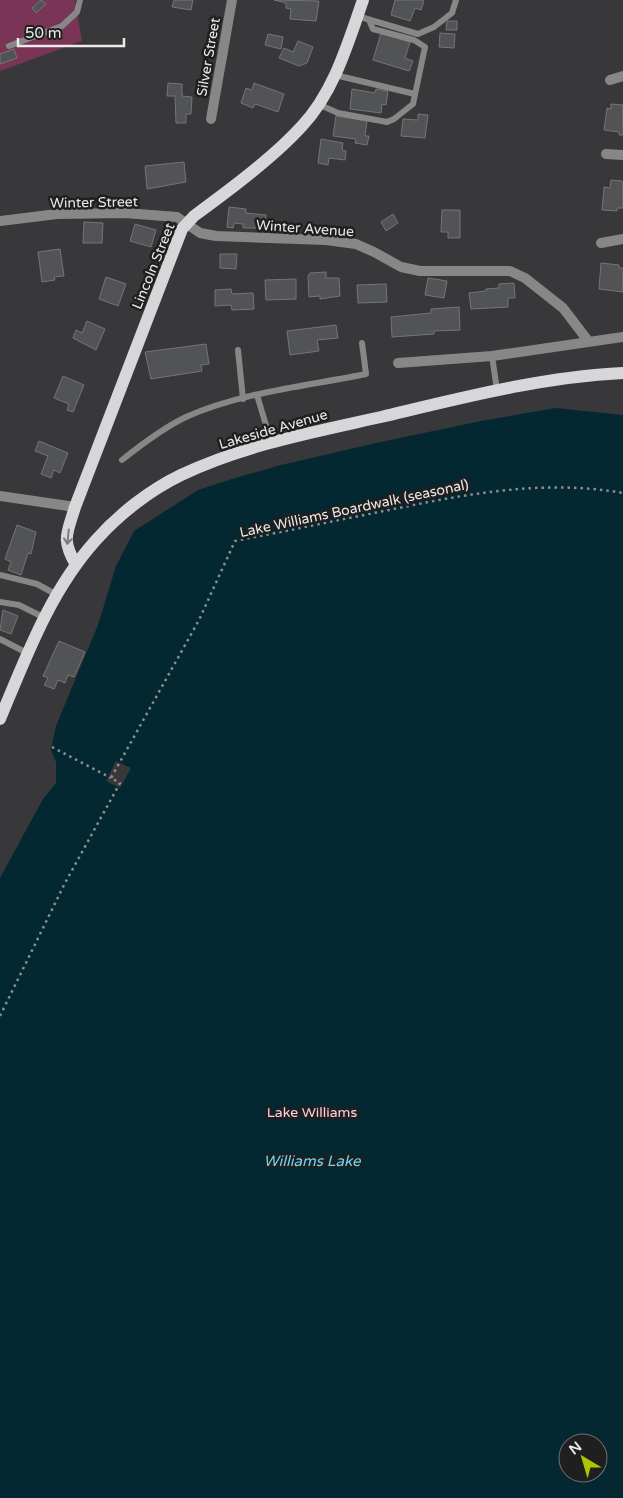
<svg xmlns="http://www.w3.org/2000/svg" width="623" height="1498" font-family="'Varela Round',sans-serif">
	<style>
		.green { fill: #7a3556 }
		.water { fill: #042831; fill-rule: evenodd }
		.pier { fill: #38383a }
		.building { fill: #515355; stroke: #737577 }
		.lines { fill: none; stroke-linecap: round; stroke-linejoin: round }
		.path { stroke: #8d8d8f; stroke-width: 2.5; stroke-dasharray: 2.5 4; stroke-linecap: butt }
		.service { stroke: #888788; stroke-width: 6 }
		.minor { stroke: #888788; stroke-width: 10 }
		.primary { stroke: #d8d6d9; stroke-width: 12 }
		.oneway { stroke: #7c7a7c }
		.labels { text-anchor: middle; stroke-width: 5; stroke-linejoin: round; paint-order: stroke }
		.street-label { font-size: 14px; fill: #eaeaeb; stroke: #1f1f20 }
		.park-label { font-size: 14px; fill: #fcd0e2; stroke: #1f1f20 }
		.water-label { font-size: 15px; font-style: italic; fill: #69d7f5; stroke: #1f1f20 }
	</style>
	<rect width="100%" height="100%" fill="#38383a"/>
	<path class="green" d="M0 0H75L82 41 0 71Z"/>
	<path class="water" d="M556 408 623 415V1498H0V878L43 799 56 783V762L51 750 56 726 98 625 116 566 134 531 198 490 235 478 281 465 376 443 481 421ZM568 1443H598V1473H568Z"/>
	<path class="pier" d="M116 761 131 768 120 788 106 781Z"/>
	<path class="building" d="M41 0 46 4 36 13 32 8Z
		M174 0H193L191 10 172 7Z
		M274 0 319 1 316 21 290 19 291 9 286 8V3Z
		M395 0H422L424 1 421 10 415 8 410 21 391 15Z
		M447 21H457V30H446Z
		M381 33 410 42 405 58 413 61 409 71 373 60Z
		M440 33 455 34 454 48 439 47Z
		M268 34 283 37 281 49 265 45Z
		M298 41 313 47 307 63 299 66 279 58 284 48 293 52Z
		M14 49 17 58 0 64V54Z
		M168 83 182 84V96L192 97 191 114H186V123H176L175 96H167Z
		M254 83 284 94 278 112 255 104 253 108 241 103 246 88 252 90Z
		M352 89 375 93 376 89 388 91 386 105 382 104 381 113 350 109Z
		M611 104 623 105V135H619V132L604 130 607 108 611 109Z
		M418 114 428 115 425 138 401 136 403 119 418 120Z
		M336 116 367 121 365 136H369L367 145 355 143 356 139 333 136Z
		M321 139 343 143 342 150 346 151 345 160 329 158 328 165 318 163Z
		M184 162 186 182 147 189 145 166Z
		M611 180 622 181 623 185V208H617V211L602 210 604 187 610 188Z
		M229 207 246 209V213L266 215 265 228H243V224L234 223 233 228 227 227Z
		M442 210H460V238H448V232H441Z
		M393 214 398 223 386 231 381 222Z
		M84 222 103 223 102 243H83Z
		M135 224 156 230 151 247 130 241Z
		M60 249 64 276 54 277 55 280 42 282 38 252Z
		M220 254H237L236 269 220 268Z
		M601 263 619 265V268H623V292L599 289Z
		M326 272V278H339L340 296 320 299V296L309 297 308 276 310 273Z
		M106 277 126 284 118 306 99 299Z
		M428 278 447 281 444 298 425 295Z
		M296 279V299L266 300 265 280Z
		M514 283 515 298H508V307L471 309 469 293 486 291V289L499 288V284Z
		M386 284 387 302 358 303 357 285Z
		M231 289 232 294 253 293 254 309 232 310 231 305 215 306V290Z
		M459 307 460 330 434 331V334L392 337 391 317 431 313V309Z
		M87 321 105 329 96 350 73 338 76 330 82 333Z
		M336 325 338 338 317 340 319 351 290 355 287 331Z
		M206 344 209 364 201 365 202 371 151 379 145 352Z
		M63 376 84 385 73 412 67 410 69 404 54 398Z
		M39 441 68 453 60 473 54 470 51 478 41 474 48 456 35 451Z
		M17 525 36 532 31 554 28 553 21 575 8 570 11 562 5 559Z
		M3 610 18 616 11 634 0 630Z
		M59 641 85 652 74 677 68 675 65 683 58 680 54 689 44 685 48 678 43 676Z"/>
	<g class="lines">
		<path class="path" d="M52 747 111 778
			M0 1016 65 883 120 783 111 778 199 620 235 541C287 531 338 520 389 510 466 494 544 479 623 493"/>
		<path class="service" d="M357 16 418 34 434 27 452 13 456 0
			M9 46 62 26 77 12 80 0
			M335 75 415 94
			M318 104 338 113 387 122 394 119 413 104 425 47 414 40 373 29 369 20
			M238 350 243 399
			M492 356 497 390
			M257 395 271 442
			M122 460C142 444 163 428 186 417 242 392 307 386 366 374L362 343
			M0 575 37 584 57 595
			M0 602 19 605 45 618
			M0 639 27 653"/>
		<path class="minor" d="M610 80 623 76
			M211 119 232 0
			M606 154 623 155
			M0 221 57 214 125 213 177 217 200 233 216 236 326 240 356 244 374 252 401 267 420 271H510L525 278 563 308 589 342
			M601 243 623 239
			M398 363 492 356 623 337
			M0 496 75 507"/>
		<path class="primary" d="M76 565C61 539 67 534 75 507L182 229 194 216C228 191 274 157 302 126 334 92 348 43 363 0
			M0 719C26 657 50 591 96 540 119 514 150 490 181 475 244 445 314 432 381 417 461 398 541 377 623 373"/>
	</g>
	<defs><path id="oneway-shaft" d="M-6 0H5M1.5-3L5.5 0L1.5 3" fill="none" stroke-width="1.6" stroke-linecap="round" stroke-linejoin="round" transform="scale(1.25)"/></defs>
	<use class="oneway" href="#oneway-shaft" transform="translate(68 537) rotate(96)"/>
	<g class="labels">
		<g class="street-label">
			<text transform="translate(208 57) rotate(-80)" y="5">Silver Street</text>
			<text transform="translate(94 202) rotate(-1)" y="5">Winter Street</text>
			<text transform="translate(305 228) rotate(4)" y="5">Winter Avenue</text>
			<text transform="translate(153 266) rotate(-68)" y="5">Lincoln Street</text>
			<text transform="translate(273 429) rotate(-16)" y="5">Lakeside Avenue</text>
			<text transform="translate(354 508) rotate(-12)" y="5">Lake Williams Boardwalk (seasonal)</text>
		</g>
		<g class="park-label">
			<text x="312" y="1117">Lake Williams</text>
		</g>
		<g class="water-label">
			<text x="312" y="1166">Williams Lake</text>
		</g>
	</g>
	<g transform="translate(583 1458) rotate(322)"><circle r="24" fill="#1f1f20" stroke="#707071"/>
	<path d="M0-4L9 19L0 12L-9 19Z" fill="#b0c501"/>
	<text y="-8" font-size="14" font-weight="bold" text-anchor="middle" fill="#eaeaeb">N</text>
	</g>
	<path d="M18 38v8h106v-8" fill="none" stroke="#eaeaeb" stroke-width="2.5"/>
	<text x="25" y="38" font-size="15" fill="#eaeaeb" stroke="#1f1f20" stroke-width="4" paint-order="stroke">50 m</text>
</svg>
